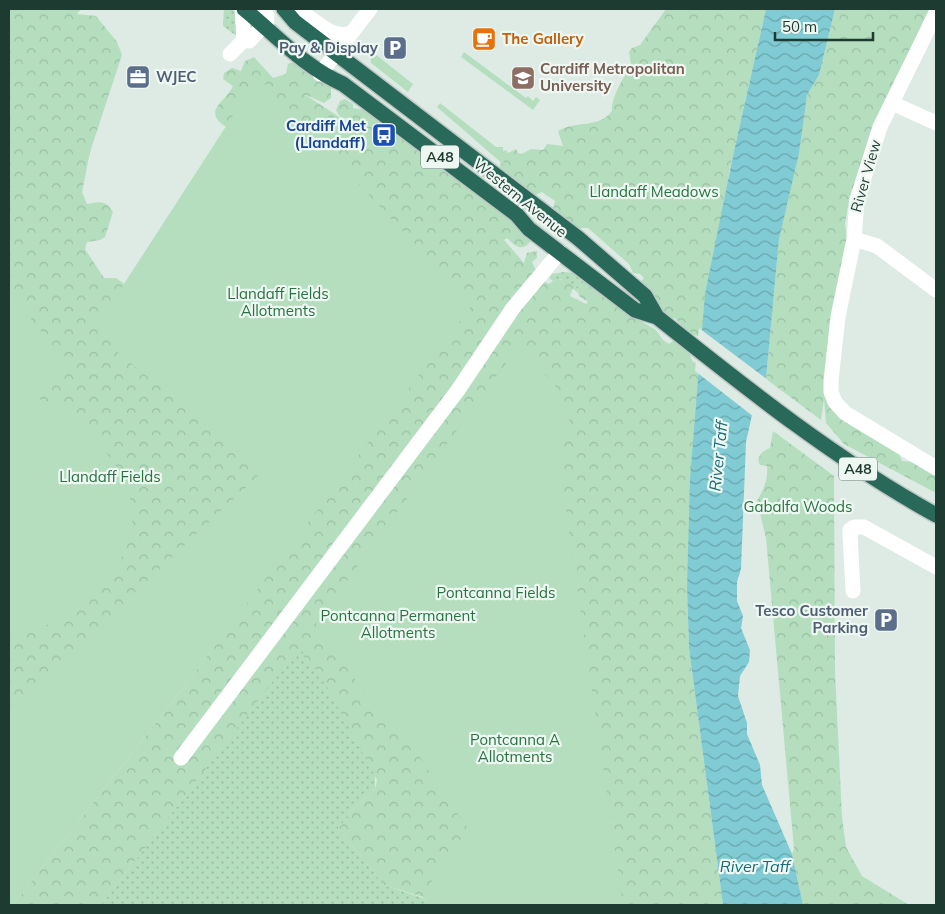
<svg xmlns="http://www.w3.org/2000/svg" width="945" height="914" font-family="Mulish,sans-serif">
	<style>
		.grass { fill: url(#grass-dots) }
		.forest { fill: url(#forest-crowns) }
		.garden { fill: #b4debe }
		.water { fill: url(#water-waves) }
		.pier { fill: #ddebe4 }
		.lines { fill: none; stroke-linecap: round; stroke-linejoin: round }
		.highway-casing { stroke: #c0c8c6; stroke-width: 18 }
		.minor { stroke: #fff; stroke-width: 15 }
		.highway { stroke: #286959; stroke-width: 15 }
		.labels { text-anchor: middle; stroke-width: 4.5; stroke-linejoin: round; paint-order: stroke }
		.shield { fill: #eef7f2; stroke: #5c736c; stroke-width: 1 }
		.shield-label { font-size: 14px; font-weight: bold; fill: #1e3b32 }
		.food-label { font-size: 15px; font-weight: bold; fill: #c56008; stroke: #eef7f2; text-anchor: start }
		.service-label { font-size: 15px; font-weight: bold; fill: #4e5e75; stroke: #eef7f2; text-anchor: end }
		.education-label { font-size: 15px; font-weight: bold; fill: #785e54; stroke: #eef7f2; text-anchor: start }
		.transit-label { font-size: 15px; font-weight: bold; fill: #164399; stroke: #eef7f2; text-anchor: end }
		.street-label { font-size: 15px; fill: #1e3b32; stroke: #eef7f2 }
		.park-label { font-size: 15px; fill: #267441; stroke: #eef7f2 }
		.water-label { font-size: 16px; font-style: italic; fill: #156d7a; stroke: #eef7f2 }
	</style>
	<defs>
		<pattern id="grass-dots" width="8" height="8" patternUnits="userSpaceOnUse" patternTransform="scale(1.25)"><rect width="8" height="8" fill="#b4debe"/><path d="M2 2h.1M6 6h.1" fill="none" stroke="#9abfa4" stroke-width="1.8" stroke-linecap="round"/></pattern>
		<pattern id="forest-crowns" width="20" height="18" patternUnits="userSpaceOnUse" patternTransform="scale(1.25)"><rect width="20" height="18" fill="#b4debe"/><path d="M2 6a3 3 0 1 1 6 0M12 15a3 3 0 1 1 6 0" fill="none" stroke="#9abfa4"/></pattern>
		<pattern id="water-waves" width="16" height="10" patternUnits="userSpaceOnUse" patternTransform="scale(1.25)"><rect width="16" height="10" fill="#81cbd4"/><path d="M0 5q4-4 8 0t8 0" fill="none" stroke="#69a6ad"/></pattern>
	</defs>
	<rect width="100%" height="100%" fill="#ddebe4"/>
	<path class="grass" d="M224 9H234L237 11V32L235 35 223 26Z
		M564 272 575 273 586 280 577 289 578 293 562 279 553 281 549 278 552 274Z
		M304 640 375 768V789L348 814 349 817 338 828 384 885 423 898 430 905H101Z"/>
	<path class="forest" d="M9 9H81L77 14 96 16 117 42 122 55 90 152 82 192 87 204C99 202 105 199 113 212L105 237 100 240 87 242 85 249 104 278H116L127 286 275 472 9 720Z
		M666 9H766L729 173 714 306 700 337 687 332 675 318 670 319 638 285 644 278 640 274 633 273 629 264 588 228H571L553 209 555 201 542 192 531 197 516 186 515 179 500 168 501 153 506 150 508 153 516 149 518 153 522 154 531 149 543 150 547 144 563 146 558 131C576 120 599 129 612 111 611 97 624 77 631 65L629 52 632 48 640 45Z
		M835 9H929L868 142 849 200 845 224 847 239 835 378 840 401 899 454 902 461 925 463 936 470V493L844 444 826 423 824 399 821 420 766 379 779 239 807 95 819 75Z
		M254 57 273 78 286 74 288 64 300 60 320 81 331 86V98L324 103 304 94 347 122 349 118C341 119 339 116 336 110L340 101 345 99 353 104V108L366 110 373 116 377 115 492 201 532 239C523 253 516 247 507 238L504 240 524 263 527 253 537 251V258L532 262C536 271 541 281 549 284 556 278 562 279 571 282L573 288 570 296 586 304 588 302 579 296 577 289 586 280 638 314 644 323 656 330 663 340 669 344 677 338 684 344 693 362 703 365 687 588 689 648 723 905H430L423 897 384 885 338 828 349 817 347 815 375 789 377 780 320 674 304 657 301 645 101 905H13L177 696 436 351 230 129C199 112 225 103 233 86L223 79 224 73 232 68 241 71 245 61Z
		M773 431 834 476 835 672 842 817 846 847 862 876 909 905H803L792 854 794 849 766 538 757 501C764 488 768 481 767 466L760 465C755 456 763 451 770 448Z"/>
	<path class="garden" d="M370 50 413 84 408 92 371 63Z
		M464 52 526 98 528 96 533 101 536 97 540 100 533 110 461 57Z
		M258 77 472 305 177 696 13 905H9V712L263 471 117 352 98 324Z
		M440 103 496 147H503L504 165 437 107Z
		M9 291 69 367 33 398C63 403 82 420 100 444 127 478 143 509 124 551 122 557 120 564 116 569 108 579 95 588 85 597 57 621 46 630 9 636Z
		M518 347C537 368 574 395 569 426 565 443 559 459 561 476L623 905H430L423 898 445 856 471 832 442 793 414 747 365 694 316 623Z"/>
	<path class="water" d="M766 9H835L819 75 807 95 799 153 779 239 766 379 752 415 746 442 741 569 737 582V601L743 616 741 628 750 650 749 662 740 676 738 696 747 723V734L760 765 762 785 792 854 803 905H723L689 648 687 588 690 479 705 294 734 151Z"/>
	<path class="pier" d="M699 328 768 380 761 404 754 417 695 371Z"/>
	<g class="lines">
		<defs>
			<path id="highway" d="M244 9C277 36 304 67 343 84L517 215 529 229 635 310 657 317C746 388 836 460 936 515
				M284 9 295 22 578 238 645 296 657 317"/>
		</defs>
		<use href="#highway" class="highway-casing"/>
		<path class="minor" d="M285 9C290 10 296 11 301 13 318 20 330 40 351 33
			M936 13 880 127 857 200 854 239 838 317 831 381V392L835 402 845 413 936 468
			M244 40 249 41 267 22V16L258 9
			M230 54 244 40 242 9
			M320 74 370 9
			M892 103 936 123
			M854 239 877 246 936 290
			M853 591 850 534V530L854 527H864L936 567
			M181 758 458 390 513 308 560 252"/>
		<use href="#highway" class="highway"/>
	</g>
	<defs>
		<symbol id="cafe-square" viewBox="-11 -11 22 22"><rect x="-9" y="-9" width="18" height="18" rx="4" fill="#e8710a" stroke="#eef7f2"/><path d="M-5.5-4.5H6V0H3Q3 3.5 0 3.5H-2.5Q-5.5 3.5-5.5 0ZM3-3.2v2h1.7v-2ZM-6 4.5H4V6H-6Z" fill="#fff"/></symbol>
		<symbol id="parking-square" viewBox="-11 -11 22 22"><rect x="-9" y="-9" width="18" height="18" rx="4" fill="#5c6f8a" stroke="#eef7f2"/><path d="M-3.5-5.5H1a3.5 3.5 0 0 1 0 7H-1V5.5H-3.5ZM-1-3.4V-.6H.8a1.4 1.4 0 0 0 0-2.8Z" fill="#fff"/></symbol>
		<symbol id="office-square" viewBox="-11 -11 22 22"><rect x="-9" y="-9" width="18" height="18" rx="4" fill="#5c6f8a" stroke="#eef7f2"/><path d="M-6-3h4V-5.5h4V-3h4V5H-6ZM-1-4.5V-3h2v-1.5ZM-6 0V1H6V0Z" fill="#fff"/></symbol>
		<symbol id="university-square" viewBox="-11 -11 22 22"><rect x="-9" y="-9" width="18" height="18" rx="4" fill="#8d6e63" stroke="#eef7f2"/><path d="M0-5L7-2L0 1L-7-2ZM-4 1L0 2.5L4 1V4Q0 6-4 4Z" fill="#fff"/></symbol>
		<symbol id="bus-square" viewBox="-11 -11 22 22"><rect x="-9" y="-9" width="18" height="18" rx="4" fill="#1a4fb4" stroke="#eef7f2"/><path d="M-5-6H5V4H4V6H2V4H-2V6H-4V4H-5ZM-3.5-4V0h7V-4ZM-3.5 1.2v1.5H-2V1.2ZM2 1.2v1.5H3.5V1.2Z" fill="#fff"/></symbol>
	</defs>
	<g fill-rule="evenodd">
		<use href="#cafe-square" x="470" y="25" width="28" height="28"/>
		<use href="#parking-square" x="381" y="34" width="28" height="28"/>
		<use href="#office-square" x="124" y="63" width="28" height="28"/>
		<use href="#university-square" x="509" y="64" width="28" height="28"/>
		<use href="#bus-square" x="370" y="121" width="28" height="28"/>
		<use href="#parking-square" x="872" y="606" width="28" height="28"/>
	</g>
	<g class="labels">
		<g class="shield">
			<rect x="421" y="145.5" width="38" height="23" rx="4"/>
			<rect x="839" y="457.5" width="38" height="23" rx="4"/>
		</g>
		<g class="shield-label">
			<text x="440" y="162">A48</text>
			<text x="858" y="474">A48</text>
		</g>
		<g class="food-label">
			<text x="502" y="44">The Gallery</text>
		</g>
		<g class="service-label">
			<text x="378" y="53">Pay &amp; Display</text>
			<text x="156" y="82" text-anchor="start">WJEC</text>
			<text x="868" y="616">Tesco Customer<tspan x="868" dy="17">Parking</tspan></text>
		</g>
		<g class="education-label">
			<text x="540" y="74">Cardiff Metropolitan<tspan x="540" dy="17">University</tspan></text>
		</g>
		<g class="transit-label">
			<text x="366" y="131">Cardiff Met<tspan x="366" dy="17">(Llandaff)</tspan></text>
		</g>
		<g class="street-label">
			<text transform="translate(866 176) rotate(-74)" y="5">River View</text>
			<text transform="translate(520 198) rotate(39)" y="5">Western Avenue</text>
		</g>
		<g class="park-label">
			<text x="654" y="197">Llandaff Meadows</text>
			<text x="278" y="299">Llandaff Fields<tspan x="278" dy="17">Allotments</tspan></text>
			<text x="110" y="482">Llandaff Fields</text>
			<text x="798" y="512">Gabalfa Woods</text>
			<text x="496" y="598">Pontcanna Fields</text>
			<text x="398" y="621">Pontcanna Permanent<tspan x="398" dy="17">Allotments</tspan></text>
			<text x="515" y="745">Pontcanna A<tspan x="515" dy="17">Allotments</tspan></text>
		</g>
		<g class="water-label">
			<text transform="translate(718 456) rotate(-84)" y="6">River Taff</text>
			<text x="755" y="872">River Taff</text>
		</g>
	</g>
	<rect width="945" height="914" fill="none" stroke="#1e3b32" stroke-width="20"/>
	<path d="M775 32v8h98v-8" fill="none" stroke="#1e3b32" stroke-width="2.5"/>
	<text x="782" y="32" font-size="15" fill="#1e3b32" stroke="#eef7f2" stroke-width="4" paint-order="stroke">50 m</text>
</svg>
